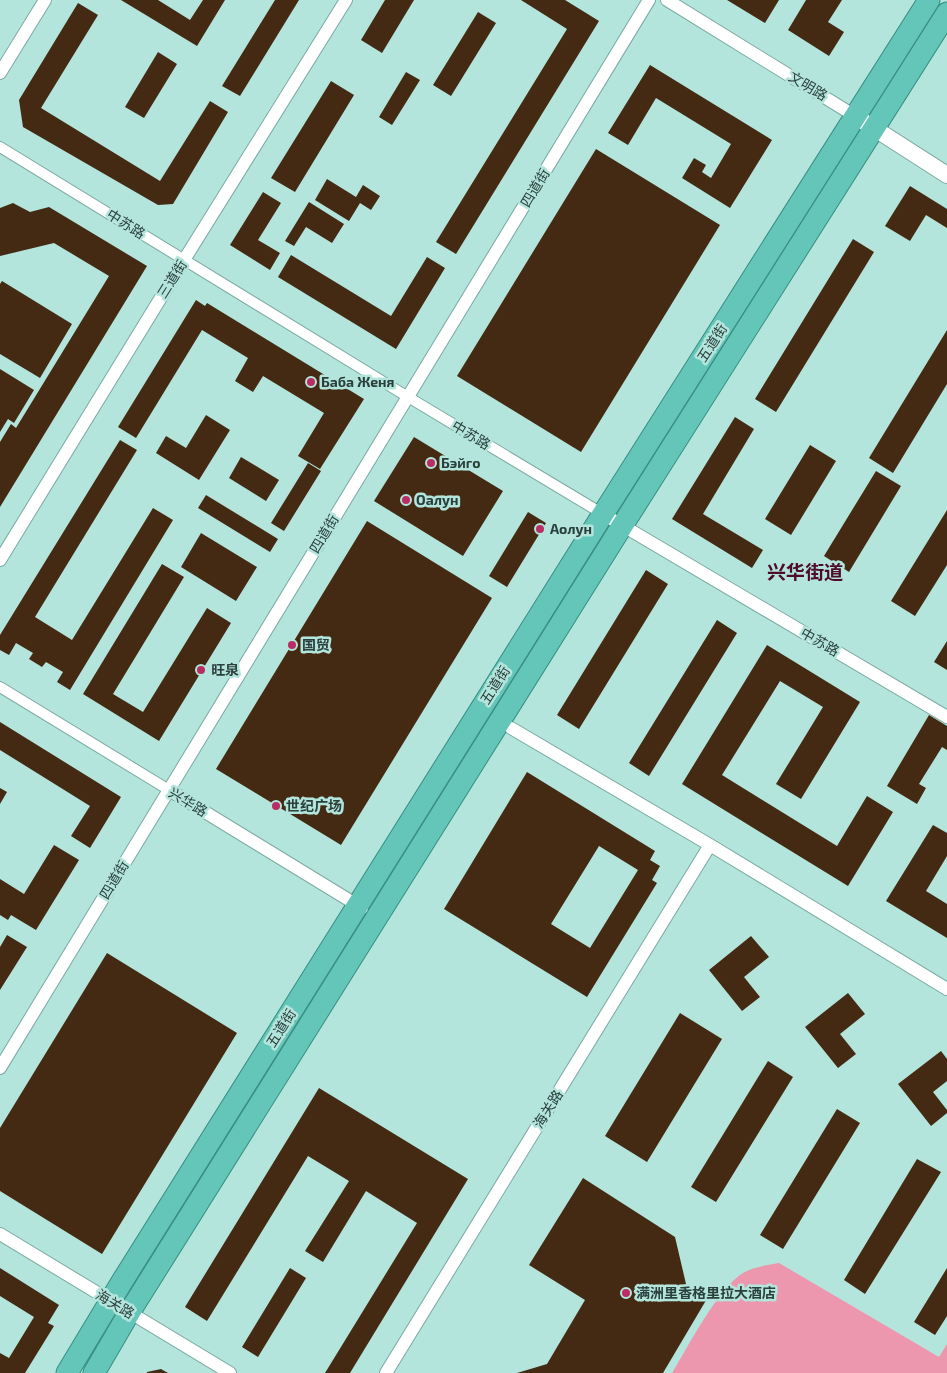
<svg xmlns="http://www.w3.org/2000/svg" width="947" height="1373" font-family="'Exo 2','Noto Sans SC',sans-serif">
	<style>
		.green { fill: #ed97af }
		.building { fill: #442a12; fill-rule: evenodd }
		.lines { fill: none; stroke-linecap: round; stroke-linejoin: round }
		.pedestrian-casing { stroke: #7aaaa1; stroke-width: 12 }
		.minor-casing { stroke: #7aaaa1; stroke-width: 14 }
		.tertiary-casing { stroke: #7aaaa1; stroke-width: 18 }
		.trunk-casing { stroke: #378e81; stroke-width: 23 }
		.pedestrian { stroke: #fff; stroke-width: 10 }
		.minor { stroke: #fff; stroke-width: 12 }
		.tertiary { stroke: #fff; stroke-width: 16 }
		.trunk { stroke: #64c6b8; stroke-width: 21 }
		.poi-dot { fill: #b92d64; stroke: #b3e5dc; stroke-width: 2 }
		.labels { text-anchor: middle; stroke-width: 5; stroke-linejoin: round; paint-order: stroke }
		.street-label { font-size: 14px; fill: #2b3f3b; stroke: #b3e5dc }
		.poi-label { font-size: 14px; font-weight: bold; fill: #2b3f3b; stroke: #b3e5dc; text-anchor: start }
		.district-label { font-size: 19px; font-weight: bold; fill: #4e0a26; stroke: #b3e5dc }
	</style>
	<rect width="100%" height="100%" fill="#b3e5dc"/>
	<path class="green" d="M779 1263 939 1357 947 1344V1373H672C688 1347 718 1288 743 1273 753 1267 767 1265 779 1263Z"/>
	<path class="building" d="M121 0H158L190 20 203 0H225L197 46Z
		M275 0H299L240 96 222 86Z
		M385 0H414L382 53 361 40Z
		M521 0H565L599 21 456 254 436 242 567 29Z
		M727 0H779L765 23Z
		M806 0H842L828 22 844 32 829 56 788 30Z
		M78 3 98 15 41 108 160 181 210 101 228 112 173 204 158 205 23 127 19 100Z
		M478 12 496 23 451 96 433 85Z
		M158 52 177 64 144 118 125 107Z
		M650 65 772 140 730 208 682 178 694 158 706 165 702 172 711 178 731 144 656 98 628 145 608 133Z
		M406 72 420 80 392 125 379 117Z
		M331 81 354 95 295 192 271 178Z
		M596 149 720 225 581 452 457 376Z
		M327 179 356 197 363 185 380 196 371 210 360 203 349 221 315 200Z
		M910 186 947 209V228L926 215 910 241 885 226Z
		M263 192 281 203 258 240 280 253 270 270 230 245Z
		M309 202 344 224 332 243 306 227 294 246 285 241Z
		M13 203 30 212 49 207 147 266 0 507V442L11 424 16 428 109 276 54 243 0 256V208Z
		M853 239 874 252 776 412 755 399Z
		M291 255 391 316 427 257 445 268 396 349 278 277Z
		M2 281 72 324 40 378 0 354V284Z
		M196 300 205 306 207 303 364 399 320 469 298 456 324 413 263 376 253 392 235 381 248 358 202 330 136 438 118 427Z
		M947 330V384L893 473 869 458Z
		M0 369 34 390 14 423 8 419 0 432Z
		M206 415 230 430 199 480 156 453 166 436 186 448Z
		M735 417 754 429 703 514 763 550 752 568 672 519Z
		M414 437 503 491 463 556 374 501Z
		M120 440 137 450 35 617 72 640 153 508 173 520 70 690 57 682 63 672 46 662 42 667 29 659 33 653 16 643 9 655 0 650V635Z
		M810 445 836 461 791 535 765 519Z
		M241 457 279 480 266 501 229 478Z
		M308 463 321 471 284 531 271 523Z
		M876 471 901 486 849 572 824 556Z
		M206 495 278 539 270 552 198 508Z
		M947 510V565L915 616 891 601Z
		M528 512 546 523 507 587 489 576Z
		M367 521 492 598 341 845 216 769Z
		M201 533 257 567 236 601 181 567Z
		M162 564 184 577 113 694 143 712 207 608 231 623 159 741 83 694Z
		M646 570 668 584 579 729 557 715Z
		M717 620 737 633 649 776 629 763Z
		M947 641V670L934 662Z
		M767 645 860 702 801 799 776 784 823 707 780 681 722 775 837 846 867 796 893 812 848 886 682 784Z
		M929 715 947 726V750L942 747 919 784 926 788 917 804 887 786Z
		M0 722 121 797 90 848 71 836 90 806 0 750Z
		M527 772 655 851 650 860 660 866 652 880 657 883 587 997 444 909ZM599 846 638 870 590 948 551 924Z
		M0 788 7 792 0 804Z
		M933 825 947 833V856L926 891 947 904V938L886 901Z
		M54 845 79 860 36 930 11 915 8 920 0 915V879L24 894Z
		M7 935 27 947 0 990V947Z
		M751 936 769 957 744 977 760 997 742 1011 709 970Z
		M107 953 237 1033 102 1254 0 1191V1128Z
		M848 993 865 1014 840 1034 856 1054 838 1068 805 1027Z
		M680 1013 722 1039 647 1162 605 1136Z
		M941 1051 947 1059V1081L933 1092 947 1110V1113L931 1126 898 1084Z
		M768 1061 793 1077 716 1202 691 1187Z
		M319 1088 468 1179 350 1373H325L417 1223 366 1191 323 1262 305 1251 349 1181 308 1156 207 1321 185 1307Z
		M837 1109 860 1123 783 1249 760 1235Z
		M917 1159 941 1172 865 1294 844 1280Z
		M583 1178 675 1237 686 1284 708 1297 663 1373H517L547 1364 585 1300 529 1265Z
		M0 1268 59 1305 48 1323 54 1326 25 1373H0V1353L9 1358 34 1317 0 1296Z
		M290 1268 306 1278 258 1357 242 1347Z
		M947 1268V1316L935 1335 914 1322Z
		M161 1369 168 1373H147V1372Z"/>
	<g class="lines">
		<defs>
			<path id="pedestrian" d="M0 147 408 397 603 514
				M0 687 169 790"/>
			<path id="minor" d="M667 0 855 116
				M0 73 45 0
				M603 514 947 717
				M0 560 184 260 346 0
				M511 728 710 845 947 989
				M169 790 362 908
				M0 1068 649 0
				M0 1234 230 1373
				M386 1373 710 845"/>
			<path id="tertiary" d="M855 116 947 175"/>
			<path id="trunk" d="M67 1373 123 1280 603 514 929 0
				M94 1373 129 1313 622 526 947 13"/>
		</defs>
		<use href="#pedestrian" class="pedestrian-casing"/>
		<use href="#minor" class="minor-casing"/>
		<use href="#tertiary" class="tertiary-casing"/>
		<use href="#trunk" class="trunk-casing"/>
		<use href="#pedestrian" class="pedestrian"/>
		<use href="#minor" class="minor"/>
		<use href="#tertiary" class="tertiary"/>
		<use href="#trunk" class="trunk"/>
	</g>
	<g class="poi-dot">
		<circle cx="311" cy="382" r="5"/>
		<circle cx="431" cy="463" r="5"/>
		<circle cx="406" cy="500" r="5"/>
		<circle cx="540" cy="529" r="5"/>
		<circle cx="292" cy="645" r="5"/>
		<circle cx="201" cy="670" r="5"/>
		<circle cx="276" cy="806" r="5"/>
		<circle cx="626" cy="1293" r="5"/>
	</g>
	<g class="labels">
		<g class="street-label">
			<text transform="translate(808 86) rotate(31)" y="5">文明路</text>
			<text transform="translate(535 188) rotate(-59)" y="5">四道街</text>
			<text transform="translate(126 224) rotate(32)" y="5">中苏路</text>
			<text transform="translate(172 279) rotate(-58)" y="5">三道街</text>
			<text transform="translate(712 343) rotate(-57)" y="5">五道街</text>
			<text transform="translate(471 435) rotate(31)" y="5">中苏路</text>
			<text transform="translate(324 534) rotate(-59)" y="5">四道街</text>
			<text transform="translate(820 642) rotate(30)" y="5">中苏路</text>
			<text transform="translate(495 685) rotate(-58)" y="5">五道街</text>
			<text transform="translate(188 802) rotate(31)" y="5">兴华路</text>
			<text transform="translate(114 880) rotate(-59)" y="5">四道街</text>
			<text transform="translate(281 1028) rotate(-58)" y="5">五道街</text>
			<text transform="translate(548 1109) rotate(-58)" y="5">海关路</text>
			<text transform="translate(115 1304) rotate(31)" y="5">海关路</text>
		</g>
		<g class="poi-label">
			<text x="321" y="387">Баба Женя</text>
			<text x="441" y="468">Бэйго</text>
			<text x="416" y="505">Оалун</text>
			<text x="550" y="534">Аолун</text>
			<text x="302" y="650">国贸</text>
			<text x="211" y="675">旺泉</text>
			<text x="286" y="811">世纪广场</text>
			<text x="636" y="1298">满洲里香格里拉大酒店</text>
		</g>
		<g class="district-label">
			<text x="805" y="579">兴华街道</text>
		</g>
	</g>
</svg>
